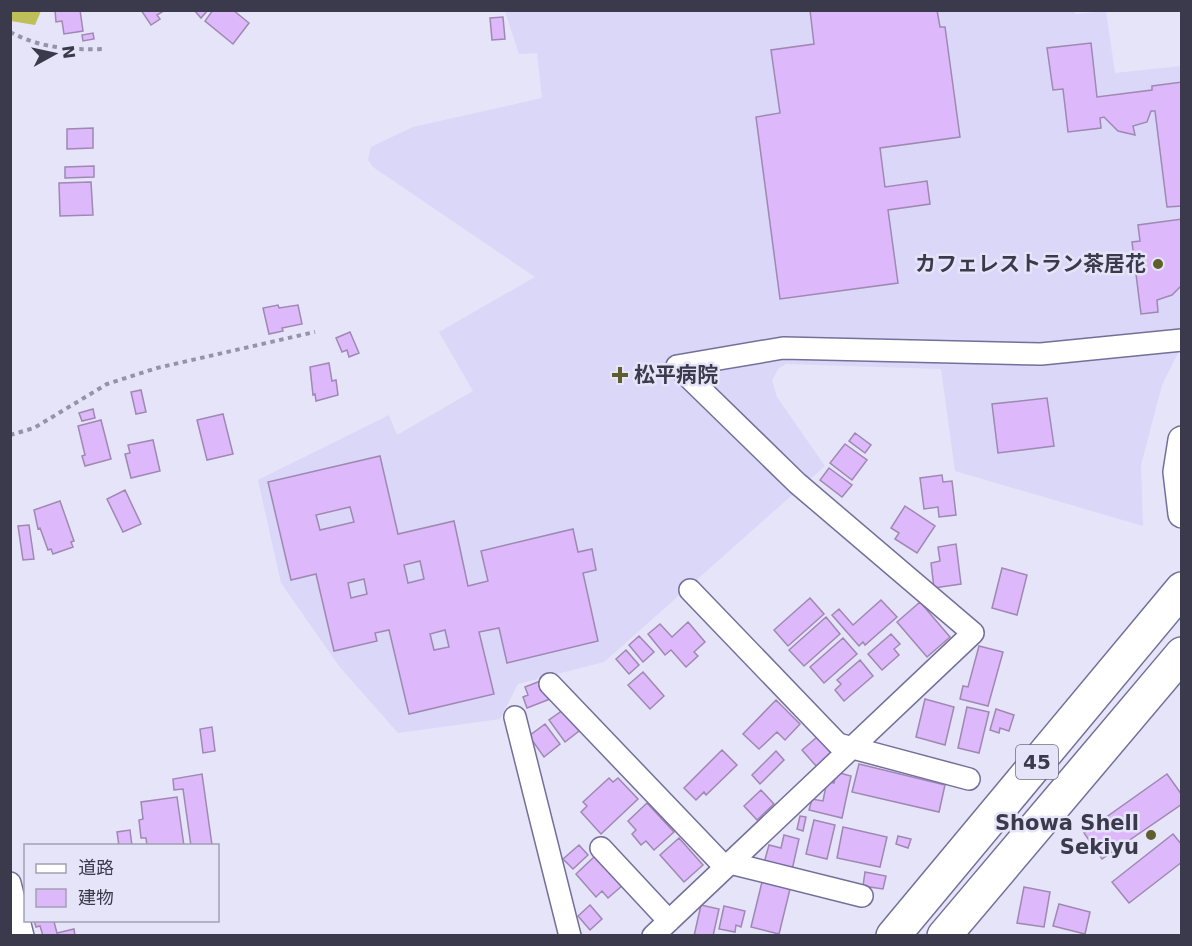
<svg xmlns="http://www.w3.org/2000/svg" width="1192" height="946" font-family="'DejaVu Sans','Noto Sans JP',sans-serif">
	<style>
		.built { fill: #dad7f8 }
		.forest { fill: #bebf59 }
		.building { fill: #ddb8fb; stroke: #9f88b2; stroke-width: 1.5; fill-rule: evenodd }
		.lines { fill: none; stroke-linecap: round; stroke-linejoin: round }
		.minor-casing { stroke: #746f9a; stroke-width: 24 }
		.tertiary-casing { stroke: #746f9a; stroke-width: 30 }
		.trunk-casing { stroke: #746f9a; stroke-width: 36 }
		.path { stroke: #9593a7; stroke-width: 4; stroke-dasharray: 4.5 4.5; stroke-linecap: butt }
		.minor { stroke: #fff; stroke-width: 21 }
		.tertiary { stroke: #fff; stroke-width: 27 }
		.trunk { stroke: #fff; stroke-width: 33 }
		.poi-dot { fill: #5e5f2c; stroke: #e6e4f8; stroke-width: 2 }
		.labels { text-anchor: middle; stroke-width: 5; stroke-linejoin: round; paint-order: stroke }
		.shield { fill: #e6e4f8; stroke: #6e6c80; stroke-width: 1.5 }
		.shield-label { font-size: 20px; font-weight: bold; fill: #3b394c }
		.poi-label { font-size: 21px; font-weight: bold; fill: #3b394c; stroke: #e6e4f8; text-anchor: end }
	</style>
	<rect width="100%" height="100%" fill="#e6e4f8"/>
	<path class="built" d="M1075 10V14L1106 11 1115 73 1181 66V347L1162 385 1141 465 1143 526 955 471 941 369 786 364 779 368 772 380 777 397 825 466 604 662 518 684 500 719 398 733 339 666 281 583 258 480 389 415 397 435 473 391 439 332 535 277 373 167 368 160 371 147 413 127 542 98 537 53 519 54 505 11Z"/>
	<path class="forest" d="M10 11 11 10 41 11 35 25 11 21Z"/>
	<path class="building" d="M55 10H80L83 31 64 34 62 21 56 22Z
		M141 10H161L162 12 157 15 160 19 151 25Z
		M194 10H208L201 18Z
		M213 10H233L249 23 233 44 205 21Z
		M810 10H937L940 27H945L960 137 880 148 885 187 927 181 930 204 888 210 898 283 780 299 756 117 780 113 771 50 814 44Z
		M503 17 505 39 492 40 490 18Z
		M93 33 94 39 83 41 82 35Z
		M1091 43 1097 97 1152 90V86L1182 82V206L1167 207 1155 111H1151L1147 122 1133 126 1135 135 1118 131 1104 117 1100 118 1101 128 1068 132 1063 89 1053 90 1047 48Z
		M93 128V148L67 149V129Z
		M94 166V177L65 178V167Z
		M91 182 93 215 60 216 59 183Z
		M1182 219V285L1172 295 1157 300 1158 312 1141 314 1132 242 1140 241 1138 225Z
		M278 305 279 308 298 305 302 324 282 328 283 331 269 334 263 308Z
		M350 332 359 353 349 357 347 350 342 352 336 338Z
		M329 363 332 381 336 380 338 395 316 401 315 394 313 395 310 367Z
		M141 390 146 412 136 414 131 392Z
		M1047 398 1054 446 998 453 992 404Z
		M93 409 95 418 82 421 79 413Z
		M223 414 233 454 207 460 197 420Z
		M101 420 111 459 85 466 82 456 85 455 78 426Z
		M855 433 871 445 865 453 849 441Z
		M153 440 160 471 131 478 125 454 130 453 128 445Z
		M845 444 867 460 852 480 830 463Z
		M380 456 398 534 454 521 468 586 488 581 481 551 573 529 578 552 592 549 596 570 583 573 598 641 507 663 499 628 479 632 494 694 409 714 389 630 375 633 377 641 334 651 316 574 291 580 268 482ZM350 507 354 522 320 530 316 515ZM420 561 424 579 408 583 404 565ZM364 579 367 594 351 598 348 583ZM445 630 449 647 434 650 430 634Z
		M829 468 852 485 842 497 820 480Z
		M942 475 943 482 952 481 956 515 939 517 938 507 924 509 920 478Z
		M125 490 141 524 123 532 107 499Z
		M60 501 74 541 71 542 73 547 53 554 51 549 48 550 40 528 38 529 34 510Z
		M905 506 935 526 917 553 895 539 899 533 891 528Z
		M29 525 34 559 23 560 18 526Z
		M956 544 961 584 934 588 931 563 940 561 938 547Z
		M1002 568 1027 575 1017 615 992 608Z
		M810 598 824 614 788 646 774 630Z
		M881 600 897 617 865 645 863 642 859 646 832 615 839 609 853 625Z
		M920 602 950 637 927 657 897 622Z
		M826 617 840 634 804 666 789 650Z
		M688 622 705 642 694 652 698 656 686 667 671 650 665 655 648 634 660 624 672 637Z
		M891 634 900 644 894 649 899 655 882 670 868 654Z
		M639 636 654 652 643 662 629 645Z
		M843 638 857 654 824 683 810 667Z
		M979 646 1003 652 988 706 960 699 963 686 968 687Z
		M626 650 639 665 629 674 616 659Z
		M860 660 873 676 844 701 835 690 841 684 837 680Z
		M643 672 664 696 650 709 628 685Z
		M543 680 550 699 527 708 523 697 528 695 525 687Z
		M925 699 954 707 945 745 916 737Z
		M776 700 800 724 785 740 777 732 759 749 743 734Z
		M967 707 989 712 979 753 958 748Z
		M996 709 1014 715 1009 731 1000 728 999 733 990 730Z
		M563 710 579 731 565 742 549 720Z
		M545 724 560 744 544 757 529 736Z
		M212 727 215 751 203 753 200 729Z
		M817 737 832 754 817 767 802 750Z
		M722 750 737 765 706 795 704 792 696 800 684 788Z
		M776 751 784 760 760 784 752 775Z
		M859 764 945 785 939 812 852 792Z
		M836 772 851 776 842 818 809 810 812 799 823 801 827 781 834 783Z
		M202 774 212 845 191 846 183 789 174 790 173 779Z
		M1167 774 1182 795V804L1102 859 1084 833Z
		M609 778 613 782 618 778 638 799 601 834 581 812 587 806 583 802Z
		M761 790 774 804 757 820 744 806Z
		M177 797 184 846H147L146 838H141L139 820 143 819 141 802Z
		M647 803 674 832 654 850 646 841 641 845 632 834 636 830 628 821Z
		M800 816 806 817 803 831 797 829Z
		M814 820 835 825 827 859 806 854Z
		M843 827 887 837 880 867 837 858Z
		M130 830 132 846H119L117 832Z
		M1173 834 1182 845V862L1129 903 1112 882Z
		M784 835 799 839 792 870 764 863 769 845 781 848Z
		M898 836 911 839 908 848 896 844Z
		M679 838 703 865 684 882 660 855Z
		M579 845 588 855 573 869 563 859Z
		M595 856 623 885 608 898 602 891 596 897 576 874Z
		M865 872 886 876 883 889 863 886Z
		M762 882 790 889 779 934 751 927Z
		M1024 887 1050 892 1044 927 1017 923Z
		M1059 904 1090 912 1085 934 1053 926Z
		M590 905 602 919 590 930 578 916Z
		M701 905 719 909 713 936H694Z
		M724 906 745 911 741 927 736 925 735 932 719 929Z
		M34 920H62L54 922 57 933 74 929 75 936H43L40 926 36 927Z"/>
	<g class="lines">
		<defs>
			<path id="minor" d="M677 366 783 348 1041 354 1182 340
				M690 590 838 744 969 779
				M550 684 725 867
				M515 717 570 936
				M601 848 669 921
				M730 863 862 896
				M10 883 23 936
				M653 936 973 633 797 483 677 366"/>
			<path id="tertiary" d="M1182 440 1177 472 1182 514"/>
			<path id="trunk" d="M893 936 1182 589
				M944 936 1182 654"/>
		</defs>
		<use href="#minor" class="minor-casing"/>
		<use href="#tertiary" class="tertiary-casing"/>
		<use href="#trunk" class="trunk-casing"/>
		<path class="path" d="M10 32C41 48 69 50 103 49
			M10 435 34 428 107 384 157 368 315 332"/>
		<use href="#minor" class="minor"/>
		<use href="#tertiary" class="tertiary"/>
		<use href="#trunk" class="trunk"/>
	</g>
	<g class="poi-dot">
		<circle cx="1158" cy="264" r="6"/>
		<path d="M617 366h6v6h6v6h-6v6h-6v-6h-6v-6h6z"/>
		<circle cx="1151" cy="835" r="6"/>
	</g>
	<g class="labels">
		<rect class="shield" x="1016" y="745" width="42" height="34" rx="4.5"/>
		<g class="shield-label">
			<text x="1037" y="769">45</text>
		</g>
		<g class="poi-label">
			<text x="1146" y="271">カフェレストラン茶居花</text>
			<text x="634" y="382" text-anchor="start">松平病院</text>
			<text x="1139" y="830">Showa Shell<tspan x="1139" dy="24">Sekiyu</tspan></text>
		</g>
	</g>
	<rect width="1192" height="946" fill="none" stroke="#3b394c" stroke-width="24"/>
	<rect x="24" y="844" width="195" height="78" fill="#e6e4f8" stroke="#a2a0b3" stroke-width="1.5"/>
	<rect x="36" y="864" width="30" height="9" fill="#ffffff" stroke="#a2a0b3" stroke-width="1.5"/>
	<text x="78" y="874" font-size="18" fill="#3b394c">道路</text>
	<rect x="36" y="889" width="30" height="18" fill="#ddb8fb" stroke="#a2a0b3" stroke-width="1.5"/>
	<text x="78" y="904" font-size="18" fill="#3b394c">建物</text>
	<g transform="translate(54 54) rotate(82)" stroke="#e6e4f8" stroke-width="4.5" paint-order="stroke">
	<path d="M0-4.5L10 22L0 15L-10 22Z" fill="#3b394c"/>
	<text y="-9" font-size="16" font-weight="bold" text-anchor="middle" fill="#3b394c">N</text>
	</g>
</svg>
